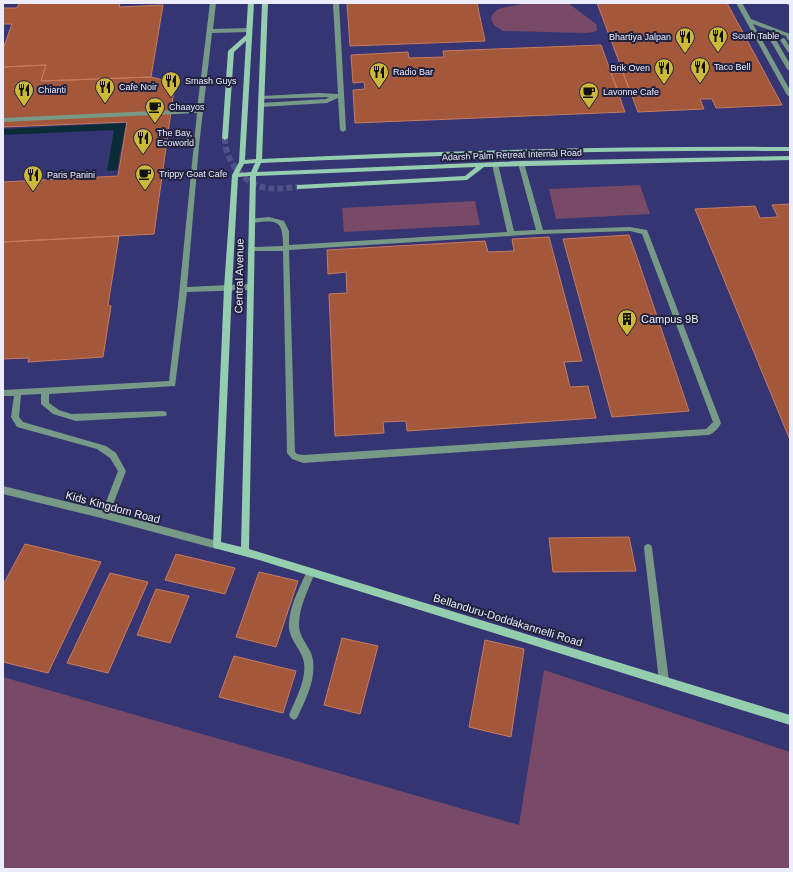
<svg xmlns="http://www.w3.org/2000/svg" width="793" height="872" font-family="Helvetica,sans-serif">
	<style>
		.green { fill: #794a68 }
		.water { fill: #092c37 }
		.building { fill: #a3573b; stroke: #c87b5f }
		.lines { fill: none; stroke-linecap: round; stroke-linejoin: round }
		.secondary-tunnel { stroke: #515189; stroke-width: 6; stroke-dasharray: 6 3; stroke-linecap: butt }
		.lane { fill: #779a87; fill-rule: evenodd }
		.street { fill: #779a87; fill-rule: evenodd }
		.secondary { fill: #94ceaf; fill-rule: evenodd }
		.labels { text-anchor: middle; stroke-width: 4; stroke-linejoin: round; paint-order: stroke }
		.far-poi-label { font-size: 9px; fill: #ebedfd; stroke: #21223e; text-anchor: start }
		.far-street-label { font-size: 9px; fill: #ebedfd; stroke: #21223e }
		.street-label { font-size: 11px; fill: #ebedfd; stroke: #21223e }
		.poi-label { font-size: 11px; fill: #ebedfd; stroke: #21223e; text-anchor: start }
	</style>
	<rect width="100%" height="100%" fill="#363574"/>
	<path class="green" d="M523 3H568L596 24 597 30 594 32 585 33 503 31 494 25 491 18C496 4 513 8 523 3Z
		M640 185 650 214 556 219 549 189Z
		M475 201 480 225 344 232 342 208Z
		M544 670 790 752V869H3V677L519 825Z"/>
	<path class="water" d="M126 123 117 170 107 171 114 130 3 135V129Z"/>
	<path class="building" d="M19 3H120L119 7 163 5 151 77 41 81 46 65 3 67V49L12 24H3V8H17Z
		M347 3H477L485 41 350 46Z
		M597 3H727L782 105 716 108 712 99H700L704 109 638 112Z
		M601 45 625 112 355 123 353 90 365 89 364 82 353 83 351 55 408 52 409 58 444 57 443 51Z
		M46 65 41 81 151 77 175 83 154 234 3 242V182L118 176 127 122 3 127V67Z
		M611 73H623L632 96H620Z
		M790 204V440L695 209 755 206 760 218 778 217 772 205Z
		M629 235 638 260 689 411 612 417 563 239Z
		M119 236 108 305 111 306 103 357 28 362 29 358 3 359V242Z
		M549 237 582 361 564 362 570 387 588 386 596 418 407 431 406 421 383 422 384 433 335 436 329 294 347 293 346 272 328 274 327 250 485 241 488 252 514 251 512 239Z
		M629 537 636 571 553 572 549 538Z
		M25 544 101 562 48 673 3 662V585Z
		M176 554 235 568 225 594 165 580Z
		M259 572 298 581 276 647 236 637Z
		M110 573 148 582 108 673 67 663Z
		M156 589 189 596 170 643 137 635Z
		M342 638 378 646 360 714 324 705Z
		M485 640 524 649 511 737 469 727Z
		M234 656 296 671 283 713 219 697Z"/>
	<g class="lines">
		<path class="secondary-tunnel" d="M225 138C224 158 242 182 262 187 274 190 287 188 299 187"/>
		<path class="lane" d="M210 3H216L213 29 249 28 252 30 249 32 212 33 199 146 187 287 250 284 254 287 250 290 187 292 175 386 49 394V403L59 410 71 414 163 411 166 412 167 414 166 416 76 421 53 414 41 404V394L21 395 19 417 23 422 106 446 116 453 126 471 109 515 108 518 105 519 102 518 101 515 118 471 110 458 97 449 17 427 11 417 14 396H3V390L169 381 178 305 197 113 3 122V118L197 109Z
			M333 3H339L346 130 343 132 340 130 338 98 327 103 261 107 258 105 261 103 326 99 329 97 259 99 258 98 261 96 319 93 338 94Z
			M736 3H742L751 19 790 34V41L788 40 786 36 753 24 790 90V97L787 95Z
			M773 38 776 40 790 64V71L787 69 770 40Z
			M783 38 785 39 790 47V53L788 52 780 40Z
			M521 161 524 163 543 230 630 227 647 230 721 423C719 428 713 434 708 435L303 463 292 459 287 453 283 251H251L248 249 251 247 283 246C283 219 276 220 252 223L249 221 250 219 269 217 284 221 289 231V245L507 232 492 164 495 162 498 164 514 231 536 230 518 163ZM630 231 642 234 713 422 706 429 303 455 297 454 295 452 289 250 540 234Z
			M648 544 651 545 652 548 669 681 667 684 664 686 661 684 659 681 644 548 645 545Z
			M311 568 314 569 315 572C309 589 299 606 299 625 299 636 307 644 311 653 319 674 306 699 297 718L294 720 291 718 289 715C296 698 310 674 302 656 298 646 290 639 289 628 288 608 300 587 308 569Z"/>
		<path class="street" d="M787 3H790V6L788 5Z
			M3 486 105 511 217 541 220 542 221 545 220 548 217 549 105 519 3 494Z"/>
		<path class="secondary" d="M248 3H254L245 160 256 159 262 3H268L262 159C438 151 614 146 790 147V151C614 150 437 155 261 163L257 172 521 161 790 156V160L484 167 467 180 299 189H297V185L465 176 476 167 256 176 249 549 790 715V725L259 560 214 548 213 545 224 288 232 175 239 162 246 41 234 52 228 138 225 140 222 138 228 51 246 35ZM255 163 251 172 239 173 244 164ZM250 176 241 547 221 542 232 288 238 177Z"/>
	</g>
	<defs>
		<symbol id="restaurant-pin" viewBox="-11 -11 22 30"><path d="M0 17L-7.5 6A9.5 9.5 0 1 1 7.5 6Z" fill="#ccb939" stroke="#21223e"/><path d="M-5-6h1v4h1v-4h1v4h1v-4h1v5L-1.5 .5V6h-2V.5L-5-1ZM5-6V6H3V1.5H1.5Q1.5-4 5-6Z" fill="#111"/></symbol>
		<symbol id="cafe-pin" viewBox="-11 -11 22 30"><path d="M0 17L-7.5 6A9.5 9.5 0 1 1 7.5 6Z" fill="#ccb939" stroke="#21223e"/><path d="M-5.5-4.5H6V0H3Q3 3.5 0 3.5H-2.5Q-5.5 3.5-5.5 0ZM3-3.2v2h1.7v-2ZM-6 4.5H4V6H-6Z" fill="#111"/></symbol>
		<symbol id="building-pin" viewBox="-11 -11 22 30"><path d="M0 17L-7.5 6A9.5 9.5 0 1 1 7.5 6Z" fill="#ccb939" stroke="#21223e"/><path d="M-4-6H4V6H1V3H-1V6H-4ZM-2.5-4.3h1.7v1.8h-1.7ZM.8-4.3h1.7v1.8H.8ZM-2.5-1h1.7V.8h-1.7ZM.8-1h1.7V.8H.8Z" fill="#111"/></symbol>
	</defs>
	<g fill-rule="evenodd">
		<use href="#restaurant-pin" x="707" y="25" width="22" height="30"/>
		<use href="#restaurant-pin" x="674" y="26" width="22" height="30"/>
		<use href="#restaurant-pin" x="689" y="56" width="22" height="30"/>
		<use href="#restaurant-pin" x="653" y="57" width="22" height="30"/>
		<use href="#restaurant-pin" x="368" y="61" width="22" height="30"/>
		<use href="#restaurant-pin" x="160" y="70" width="22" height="30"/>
		<use href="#restaurant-pin" x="94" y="76" width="22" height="30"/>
		<use href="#restaurant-pin" x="13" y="79" width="22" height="30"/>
		<use href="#cafe-pin" x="578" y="81" width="22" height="30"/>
		<use href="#cafe-pin" x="144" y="96" width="22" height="30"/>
		<use href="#restaurant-pin" x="132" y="127" width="22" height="30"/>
		<use href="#cafe-pin" x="134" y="163" width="22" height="30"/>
		<use href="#restaurant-pin" x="22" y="164" width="22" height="30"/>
		<use href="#building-pin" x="616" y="308" width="22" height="30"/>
	</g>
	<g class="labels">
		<g class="far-poi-label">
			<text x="732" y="39">South Table</text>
			<text x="671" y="40" text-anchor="end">Bhartiya Jalpan</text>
			<text x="714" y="70">Taco Bell</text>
			<text x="650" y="71" text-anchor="end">Brik Oven</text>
			<text x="393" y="75">Radio Bar</text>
			<text x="185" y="84">Smash Guys</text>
			<text x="119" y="90">Cafe Noir</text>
			<text x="38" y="93">Chianti</text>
			<text x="603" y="95">Lavonne Cafe</text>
			<text x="169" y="110">Chaayos</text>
			<text x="157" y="136">The Bay,<tspan x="157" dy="10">Ecoworld</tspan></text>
			<text x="159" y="177">Trippy Goat Cafe</text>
			<text x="47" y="178">Paris Panini</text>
		</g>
		<g class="far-street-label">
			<text transform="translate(512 155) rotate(-2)" y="3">Adarsh Palm Retreat Internal Road</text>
		</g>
		<g class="street-label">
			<text transform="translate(239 276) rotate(-89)" y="4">Central Avenue</text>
			<text transform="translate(113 507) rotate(15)" y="4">Kids Kingdom Road</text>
			<text transform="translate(508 620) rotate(17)" y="4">Bellanduru-Doddakannelli Road</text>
		</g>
		<g class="poi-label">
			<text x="641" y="323">Campus 9B</text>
		</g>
	</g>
	<rect width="793" height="872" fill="none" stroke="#ebedfd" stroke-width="8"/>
</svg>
